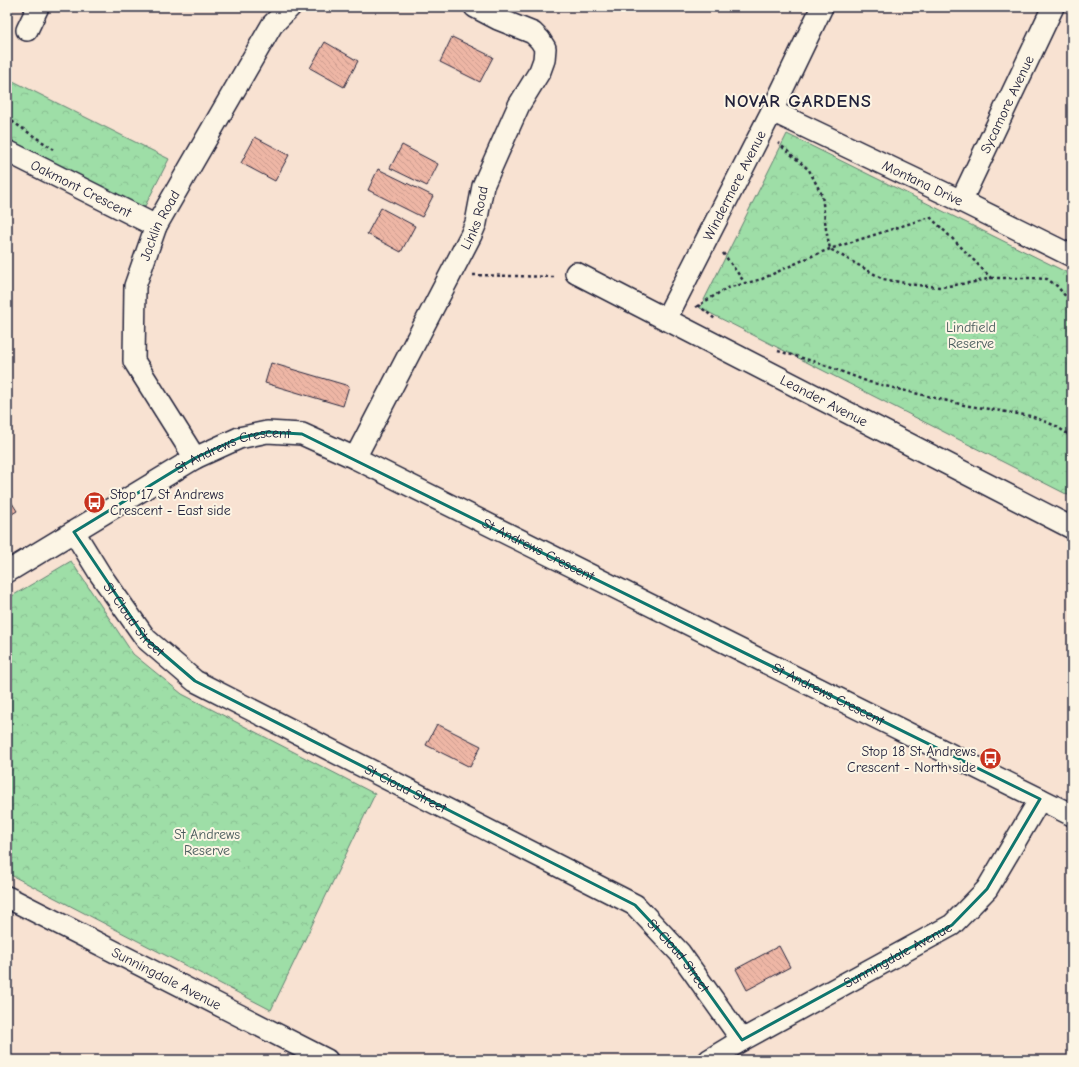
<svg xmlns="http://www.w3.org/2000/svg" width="1079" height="1067" font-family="'Comic Neue',sans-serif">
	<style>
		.park { fill: url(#park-crowns); stroke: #608071 }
		.building { fill: url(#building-back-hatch); stroke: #22223b }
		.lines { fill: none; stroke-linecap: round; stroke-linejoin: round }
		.minor-casing { stroke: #22223b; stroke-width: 24 }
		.path { stroke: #22223b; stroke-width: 2.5; stroke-dasharray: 3 3; stroke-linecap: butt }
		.minor { stroke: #fcf5e5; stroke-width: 21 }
		.marked { fill: none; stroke: #0f766e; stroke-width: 3; stroke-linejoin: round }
		.labels { text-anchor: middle; stroke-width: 4; stroke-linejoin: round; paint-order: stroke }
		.street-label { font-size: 14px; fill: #22223b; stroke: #fcf5e5 }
		.park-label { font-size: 14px; fill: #475a5b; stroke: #fcf5e5 }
		.poi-label { font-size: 14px; fill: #22223b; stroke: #fcf5e5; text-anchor: start }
		.district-label { font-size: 18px; font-weight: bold; letter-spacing: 1px; fill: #22223b; stroke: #fcf5e5 }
	</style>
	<defs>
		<pattern id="park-crowns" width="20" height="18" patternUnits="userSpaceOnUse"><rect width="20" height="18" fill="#9edea7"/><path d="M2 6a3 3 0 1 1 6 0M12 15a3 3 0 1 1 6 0" fill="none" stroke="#88be91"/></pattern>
		<pattern id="building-back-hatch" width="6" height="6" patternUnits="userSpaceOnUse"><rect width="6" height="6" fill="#eeb6a5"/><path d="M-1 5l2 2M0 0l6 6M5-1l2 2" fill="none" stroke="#cc9c8f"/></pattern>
	</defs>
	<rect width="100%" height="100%" fill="#f8e2d2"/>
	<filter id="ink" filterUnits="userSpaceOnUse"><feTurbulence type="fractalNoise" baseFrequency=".025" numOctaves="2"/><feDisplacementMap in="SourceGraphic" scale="8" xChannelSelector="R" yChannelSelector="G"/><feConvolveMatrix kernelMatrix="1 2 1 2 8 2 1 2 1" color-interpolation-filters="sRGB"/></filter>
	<g filter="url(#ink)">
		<path class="park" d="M7 78 169 159 143 210 7 142Z
			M787 134 1072 275V497L700 308Z
			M71 561 133 654 182 694 375 794 271 1010 7 873V599Z"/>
		<path class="building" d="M452 37 493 57 480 82 440 62Z
			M325 42 358 61 344 87 310 68Z
			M255 137 289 155 275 181 241 163Z
			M402 145 438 164 427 186 390 168Z
			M378 169 433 196 422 217 368 190Z
			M381 208 415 226 401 252 367 234Z
			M271 363 349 386 343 406 265 383Z
			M7 495 17 511 7 517Z
			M437 724 481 746 470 767 426 745Z
			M779 946 790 967 747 990 736 969Z"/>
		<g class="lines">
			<defs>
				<g id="minor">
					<path d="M27 30 38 7"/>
					<path id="s1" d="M772 111 961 201 1072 256"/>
					<path id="s2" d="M7 151 156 226"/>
					<path id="s3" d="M961 201 1053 7"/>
					<path id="s4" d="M576 273 1072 528"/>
					<path id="s5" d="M666 319 772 111 822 7"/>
					<path id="s6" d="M195 458 134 361 135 286 156 226 272 25 290 7"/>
					<path id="s7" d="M355 458 471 235 476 223 483 186 519 105 540 71 544 60 545 48 540 40 533 33 498 19 475 7"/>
					<path id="s8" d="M74 532 100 574 146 639 195 681 635 905 680 953 742 1040"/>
					<path id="s9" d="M7 572 195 458 239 438 267 432 302 434 355 458 1072 815"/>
					<path id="s10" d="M7 897 327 1060"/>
					<path id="s11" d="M709 1060 742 1040 952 925 987 889 1040 799"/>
				</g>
			</defs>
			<use href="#minor" class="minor-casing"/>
			<path class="path" d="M7 118 53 149
				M723 253 745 283
				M473 275 555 277
				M991 278H1031L1047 279 1057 286 1072 304
				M698 305 715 319
				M696 307 727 288 762 279 812 256 830 249 930 217 959 245 991 278 975 282 941 287 916 285 883 279 830 249 826 229 822 195 809 170 778 143
				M778 351 816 362 869 382 964 405 1031 416 1056 426 1072 437"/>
			<use href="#minor" class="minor"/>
		</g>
	</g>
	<path class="marked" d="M267 432 302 434 1040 799 987 889 952 925 742 1040 680 953 635 905 195 681 146 639 74 532 195 458 239 438Z"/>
	<defs>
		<symbol id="bus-disc" viewBox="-11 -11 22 22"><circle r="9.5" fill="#c8321e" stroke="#fcf5e5"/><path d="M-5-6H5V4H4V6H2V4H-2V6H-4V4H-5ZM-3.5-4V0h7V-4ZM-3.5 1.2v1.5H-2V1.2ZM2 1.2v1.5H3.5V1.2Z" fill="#fff"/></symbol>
	</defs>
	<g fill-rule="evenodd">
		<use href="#bus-disc" x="82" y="490" width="25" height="25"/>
		<use href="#bus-disc" x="978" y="746" width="25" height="25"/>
	</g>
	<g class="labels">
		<g class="street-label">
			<text dy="5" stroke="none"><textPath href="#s3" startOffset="107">Sycamore Avenue</textPath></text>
			<text dy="5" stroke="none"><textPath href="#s1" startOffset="167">Montana Drive</textPath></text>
			<text dy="5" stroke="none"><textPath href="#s5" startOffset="150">Windermere Avenue</textPath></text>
			<text dy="5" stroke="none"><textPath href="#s2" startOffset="83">Oakmont Crescent</textPath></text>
			<text dy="5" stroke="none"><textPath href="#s7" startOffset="269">Links Road</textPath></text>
			<text dy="5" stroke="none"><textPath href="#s6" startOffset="255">Jacklin Road</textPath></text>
			<text dy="5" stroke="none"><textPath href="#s4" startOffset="279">Leander Avenue</textPath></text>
			<text dy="5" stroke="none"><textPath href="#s9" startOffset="259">St Andrews Crescent</textPath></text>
			<text dy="5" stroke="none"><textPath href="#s9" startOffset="595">St Andrews Crescent</textPath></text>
			<text dy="5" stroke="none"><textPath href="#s8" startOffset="106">St Cloud Street</textPath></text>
			<text dy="5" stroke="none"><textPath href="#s9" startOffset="919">St Andrews Crescent</textPath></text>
			<text dy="5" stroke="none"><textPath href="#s8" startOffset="430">St Cloud Street</textPath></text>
			<text dy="5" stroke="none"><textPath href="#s11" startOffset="216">Sunningdale Avenue</textPath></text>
			<text dy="5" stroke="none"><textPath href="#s8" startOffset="754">St Cloud Street</textPath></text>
			<text dy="5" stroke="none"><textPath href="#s10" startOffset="179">Sunningdale Avenue</textPath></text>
		</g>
		<g class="park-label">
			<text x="971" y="332">Lindfield<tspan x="971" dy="16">Reserve</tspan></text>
			<text x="207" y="839">St Andrews<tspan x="207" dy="16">Reserve</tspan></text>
		</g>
		<g class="poi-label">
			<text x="110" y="499">Stop 17 St Andrews<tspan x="110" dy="16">Crescent - East side</tspan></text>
			<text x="976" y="756" text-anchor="end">Stop 18 St Andrews<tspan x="976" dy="16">Crescent - North side</tspan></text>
		</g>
		<g class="district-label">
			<text x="798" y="107">NOVAR GARDENS</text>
		</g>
	</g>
	<rect width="1079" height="1067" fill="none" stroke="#fcf5e5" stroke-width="24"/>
	<rect x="12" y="12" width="1055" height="1043" fill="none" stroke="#22223b" stroke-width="1.5" filter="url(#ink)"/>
</svg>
